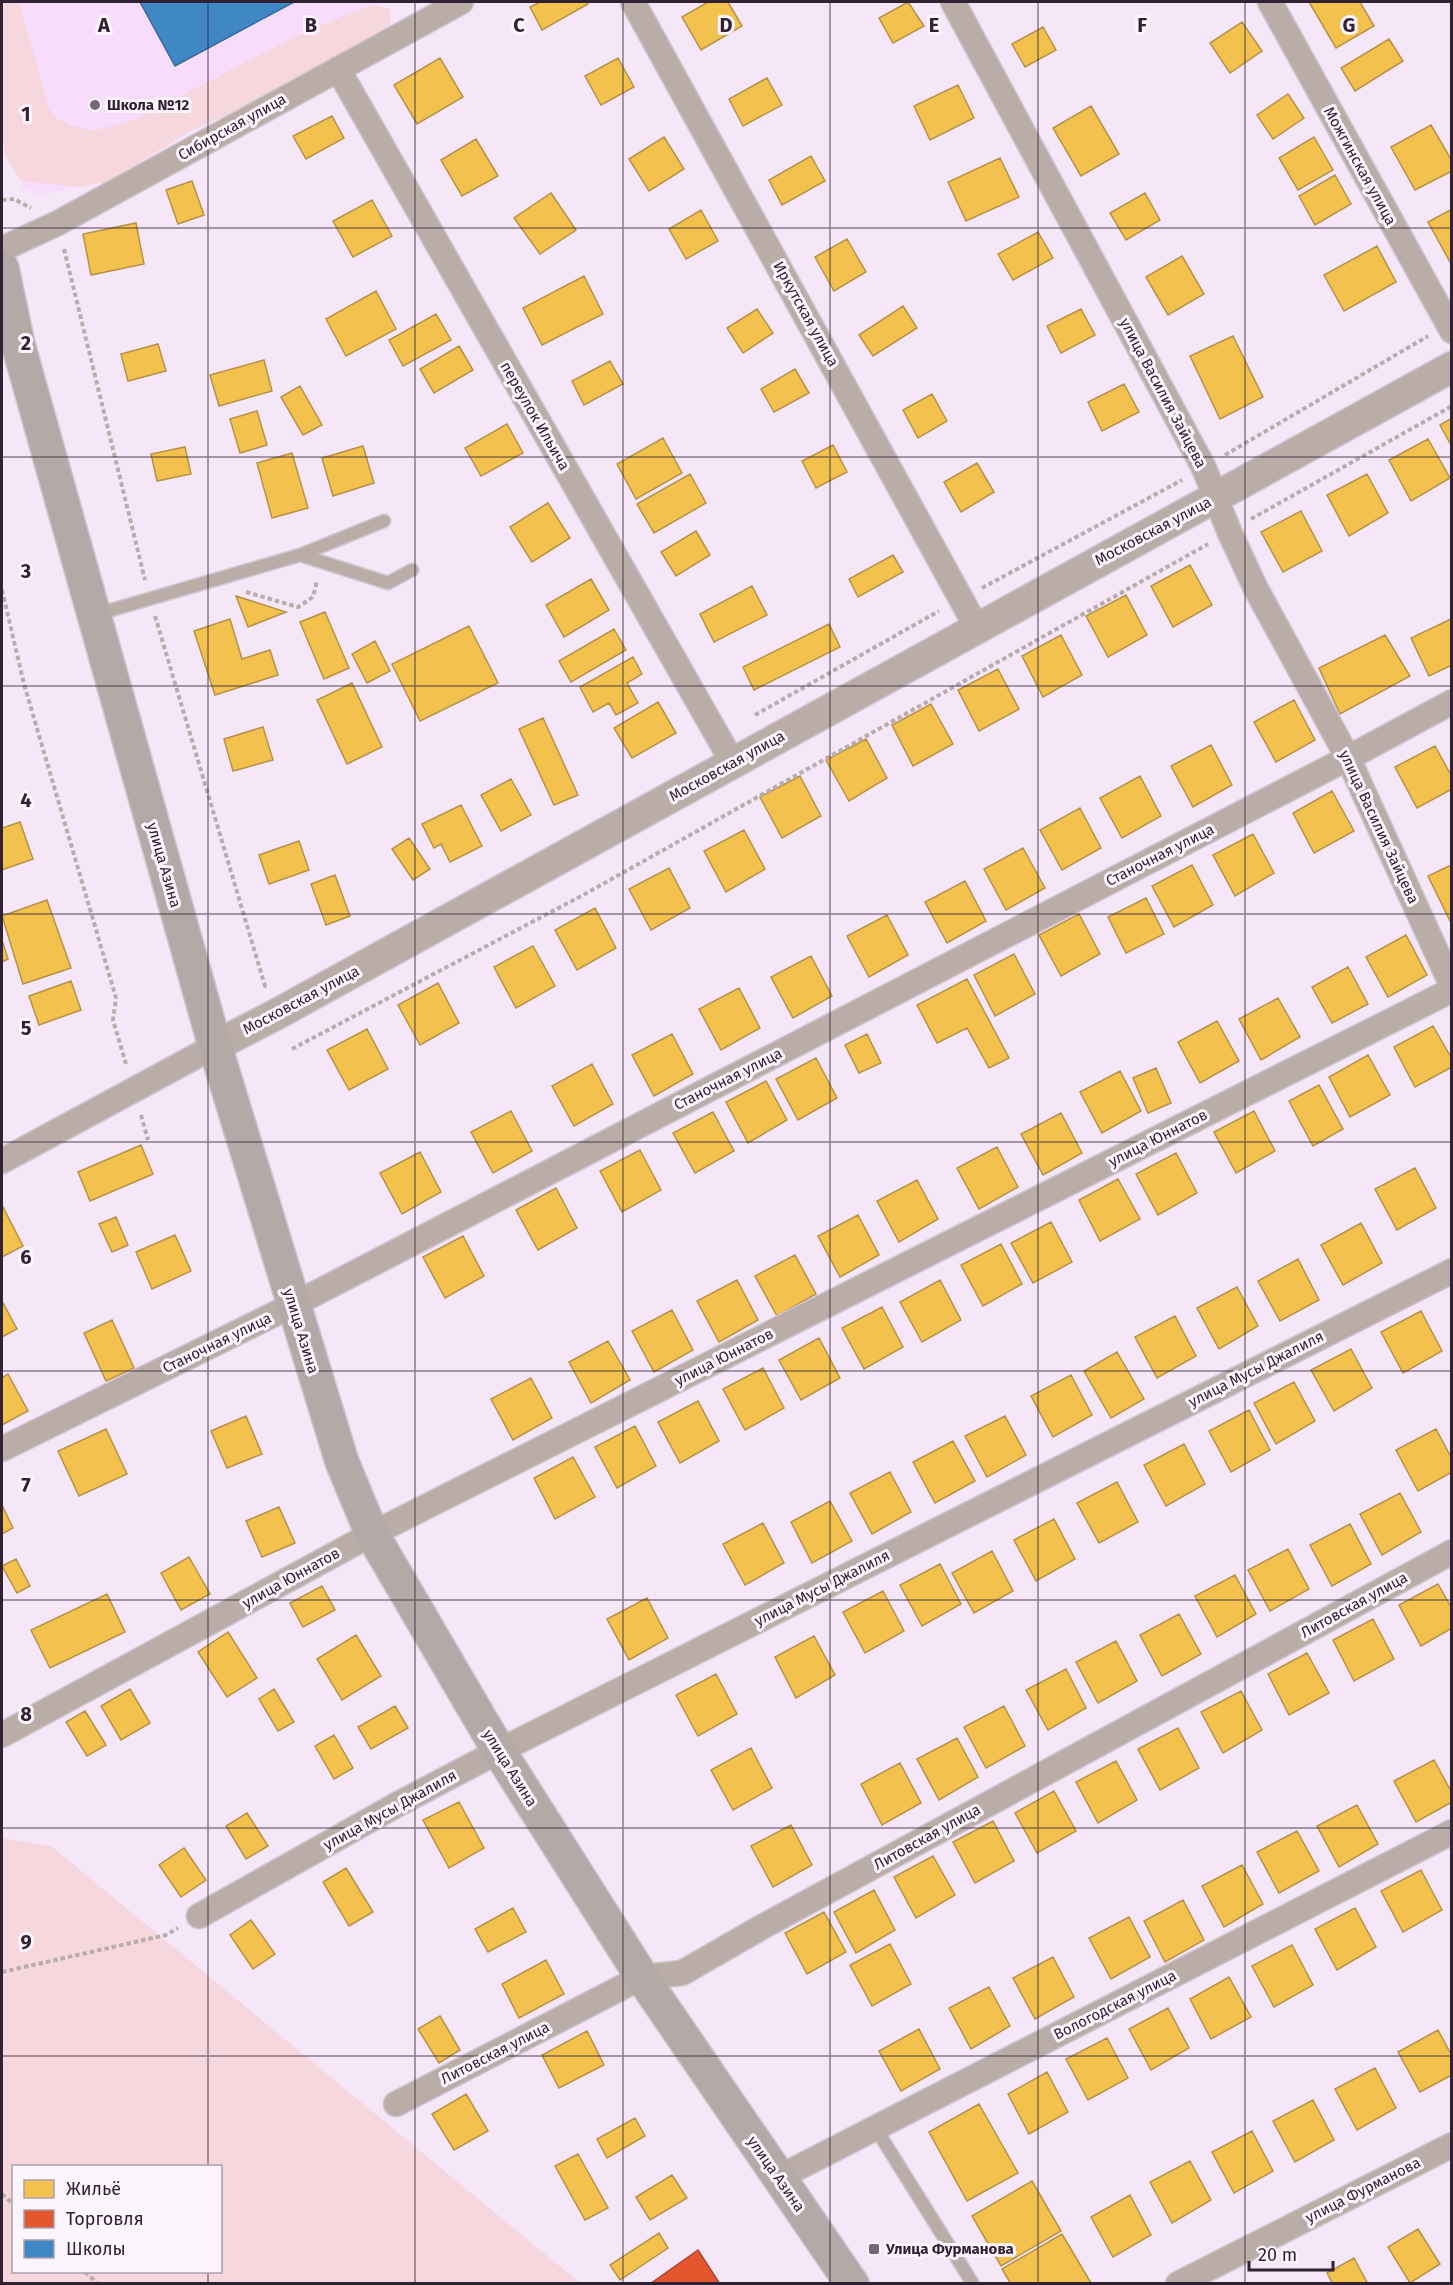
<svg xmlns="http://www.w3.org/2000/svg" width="1453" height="2285" font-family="'Fira Sans',sans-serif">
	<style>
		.built { fill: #f7ddfb }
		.green { fill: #f5d7dd; fill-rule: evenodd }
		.homes { fill: #f2c14e; stroke: #b89146; stroke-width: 1.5 }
		.shops { fill: #e4572e; stroke: #ae4730; stroke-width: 1.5 }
		.schools { fill: #3f88c5; stroke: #3a6999; stroke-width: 1.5 }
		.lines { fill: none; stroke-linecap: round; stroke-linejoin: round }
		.service-casing { stroke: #d1c5d2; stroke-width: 15 }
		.minor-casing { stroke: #d1c5d2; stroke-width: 27 }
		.tertiary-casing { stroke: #d1c5d2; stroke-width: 33 }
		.primary-casing { stroke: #d1c5d2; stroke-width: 36 }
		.path { stroke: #b8adac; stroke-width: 4; stroke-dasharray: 4.5 3; stroke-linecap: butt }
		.service { stroke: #baada8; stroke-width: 12 }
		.minor { stroke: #baada8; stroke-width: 24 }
		.tertiary { stroke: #baada8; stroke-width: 30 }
		.primary { stroke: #b4a9a7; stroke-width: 33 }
		.grid { fill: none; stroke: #302133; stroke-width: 1.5; stroke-opacity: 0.55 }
		.poi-dot { fill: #756678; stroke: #fdf5fe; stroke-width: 2 }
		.labels { text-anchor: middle; stroke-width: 6; stroke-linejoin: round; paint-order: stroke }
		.poi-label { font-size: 15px; font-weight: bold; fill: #302133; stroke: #fdf5fe; text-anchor: start }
		.street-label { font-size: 15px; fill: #302133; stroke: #fdf5fe }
		.grid-label { font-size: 20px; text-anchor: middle; font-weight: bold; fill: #302133; stroke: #fdf5fe; stroke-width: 6; stroke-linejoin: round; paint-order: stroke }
	</style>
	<rect width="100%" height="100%" fill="#f5e7f7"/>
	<path class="built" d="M2 2H386L139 128 148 144 65 190 41 195 22 189 2 78Z"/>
	<path class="green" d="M2 2H19L49 109 57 119 70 125 92 131 135 120 288 40 360 9 375 5 390 9V24L334 66 191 131 107 182 77 187 21 181 6 157 2 139Z
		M2 1838 51 1846 580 2283H2ZM14 2166H220V2272H14Z"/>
	<path class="homes" d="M540 2H587L588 4 542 30 530 7Z
		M708 2H728L742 26 701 50 682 17Z
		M908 2 924 26 893 43 879 18Z
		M1309 2H1360L1374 26 1336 48Z
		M1242 22 1262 51 1230 73 1210 43Z
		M1043 27 1056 50 1025 67 1012 44Z
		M1389 39 1403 61 1355 91 1341 68Z
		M440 58 463 97 417 124 394 85Z
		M618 58 634 87 601 105 585 76Z
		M767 78 782 105 743 126 729 99Z
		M958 85 974 118 930 140 914 106Z
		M1288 94 1304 118 1273 139 1257 115Z
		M1091 106 1119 154 1081 176 1053 128Z
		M332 116 344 138 306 159 293 136Z
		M1431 125 1452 161V171L1415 190 1391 147Z
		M664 137 684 169 649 191 629 159Z
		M1314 137 1333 170 1298 190 1279 158Z
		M476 139 498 176 462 196 441 160Z
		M811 156 825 181 782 205 769 180Z
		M1000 158 1019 197 966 221 948 182Z
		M1335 175 1351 204 1315 225 1299 196Z
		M192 181 204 215 178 224 166 190Z
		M551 193 576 230 540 254 514 218Z
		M1145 193 1160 220 1126 240 1110 213Z
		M372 200 392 236 353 257 333 221Z
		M1452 209V261L1450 262 1428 222Z
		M701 210 718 241 686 259 669 229Z
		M136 223 144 264 91 275 83 234Z
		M1038 232 1053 258 1013 280 998 254Z
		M847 239 866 272 834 291 815 257Z
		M1377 246 1396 282 1344 311 1324 275Z
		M1182 256 1204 294 1168 315 1146 277Z
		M584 276 603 314 542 345 523 308Z
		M376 291 396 329 346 356 326 319Z
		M903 306 917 328 873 356 859 335Z
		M757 309 773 333 743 353 727 328Z
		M1081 309 1095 335 1061 353 1047 326Z
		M436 314 451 340 403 366 389 340Z
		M1233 336 1263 397 1220 419 1190 356Z
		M158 344 166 371 128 381 121 354Z
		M459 346 473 370 434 393 420 369Z
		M264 360 272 391 219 406 210 375Z
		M610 361 623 384 584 405 572 381Z
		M795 369 809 393 774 412 761 389Z
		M1124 384 1139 412 1102 431 1088 402Z
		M300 386 322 425 303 435 281 397Z
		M932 394 947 421 918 438 903 410Z
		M257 411 267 445 240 453 230 419Z
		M1452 418V447L1440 425Z
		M507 424 523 453 481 476 465 448Z
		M663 438 682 473 636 499 617 464Z
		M1428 439 1450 478 1411 501 1389 460Z
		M833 445 847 472 816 488 802 461Z
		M363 446 374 483 333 496 322 458Z
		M185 447 191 474 157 481 151 454Z
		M292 453 308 508 272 518 257 463Z
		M977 463 994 492 961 512 944 482Z
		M690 474 706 503 654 533 637 504Z
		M1367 474 1388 513 1349 536 1327 495Z
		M548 503 570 538 532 562 510 527Z
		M1301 511 1322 551 1283 572 1261 532Z
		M696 531 710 555 676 576 661 552Z
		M893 555 903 572 858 597 849 579Z
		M1190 565 1212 605 1173 627 1151 586Z
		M591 579 609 610 564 637 546 605Z
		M752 586 767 615 714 642 700 614Z
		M1126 595 1147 635 1108 657 1086 616Z
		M236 596 286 612 248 627Z
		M325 612 349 668 324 679 300 622Z
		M230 619 242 659 270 650 278 675 215 695 194 631Z
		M1451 619 1452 665 1429 676 1411 638Z
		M829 624 840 647 754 690 743 667Z
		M469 626 498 683 420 721 392 664Z
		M614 629 626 650 571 682 559 661Z
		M1061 635 1082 675 1043 697 1022 656Z
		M1385 635 1410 676 1340 714 1319 668Z
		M375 641 390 671 367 683 352 654Z
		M633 657 642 674 627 683 638 703 616 715 609 703 593 712 580 687Z
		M998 669 1019 709 979 731 958 690Z
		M352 683 382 747 347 764 317 700Z
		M1294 700 1315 740 1276 762 1254 722Z
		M658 702 676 733 632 758 614 728Z
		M931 704 953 744 913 766 892 725Z
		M543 718 578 795 554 805 519 729Z
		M263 727 273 760 233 771 224 739Z
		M866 739 887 778 849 801 826 760Z
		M1211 745 1232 785 1193 807 1171 766Z
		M1435 746 1452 777V789L1417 808 1395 767Z
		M800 776 821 816 782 838 760 797Z
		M1140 776 1161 816 1122 838 1100 798Z
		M511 779 531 815 501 831 481 795Z
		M1332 791 1354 831 1314 853 1293 813Z
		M461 805 482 846 450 862 441 844 434 848 422 824Z
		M1080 808 1101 848 1062 870 1040 830Z
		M20 822 33 859 2 870V828Z
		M744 830 765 869 726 892 704 851Z
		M1253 834 1274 873 1235 896 1213 855Z
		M409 838 430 869 413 880 392 849Z
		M299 841 309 870 269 884 259 855Z
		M1023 848 1045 888 1006 910 984 869Z
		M1192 865 1213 905 1174 927 1152 886Z
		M1451 865 1452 867V925L1428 876Z
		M669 868 690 908 651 930 629 889Z
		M335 875 350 916 326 925 311 884Z
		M965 881 986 921 947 943 925 902Z
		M1146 898 1164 934 1126 953 1108 917Z
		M47 900 71 968 23 984 2 916Z
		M595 908 616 948 577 970 555 930Z
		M1079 914 1100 954 1061 976 1039 935Z
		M887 915 908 955 869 977 847 936Z
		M1406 935 1427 975 1388 997 1366 957Z
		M2 940 8 959 2 962Z
		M533 946 555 986 516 1008 494 967Z
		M1014 954 1035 994 995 1016 974 975Z
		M811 956 832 996 793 1018 771 977Z
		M1348 967 1368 1004 1332 1023 1312 987Z
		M967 979 1009 1058 989 1068 967 1028 937 1043 917 1005Z
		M71 981 81 1010 39 1025 29 996Z
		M438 983 459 1023 420 1045 398 1005Z
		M739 988 760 1028 721 1050 699 1009Z
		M1278 998 1300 1037 1261 1060 1239 1019Z
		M1217 1021 1239 1061 1200 1083 1178 1042Z
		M1433 1026 1452 1059V1067L1415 1087 1394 1047Z
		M367 1029 388 1069 349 1090 327 1050Z
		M672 1034 693 1074 654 1096 632 1055Z
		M867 1034 881 1063 859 1073 845 1045Z
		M1368 1055 1390 1095 1350 1117 1329 1077Z
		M816 1058 837 1098 798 1120 776 1079Z
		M592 1064 613 1104 574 1126 552 1086Z
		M1156 1068 1171 1103 1148 1113 1133 1078Z
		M1120 1071 1141 1111 1102 1133 1080 1092Z
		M766 1081 787 1120 748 1143 726 1102Z
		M1319 1085 1343 1129 1313 1146 1289 1101Z
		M511 1111 532 1151 493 1173 471 1132Z
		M1254 1111 1275 1151 1236 1173 1214 1132Z
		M713 1112 734 1151 695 1173 673 1133Z
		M1061 1113 1082 1153 1043 1175 1021 1134Z
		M141 1145 153 1174 90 1201 78 1172Z
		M997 1147 1018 1187 979 1209 957 1168Z
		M640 1150 661 1190 622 1212 600 1171Z
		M420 1152 441 1192 402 1214 380 1173Z
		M1176 1153 1197 1193 1158 1215 1136 1174Z
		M1415 1168 1436 1208 1397 1230 1375 1189Z
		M1118 1179 1140 1219 1100 1241 1079 1200Z
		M917 1180 938 1219 899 1242 877 1201Z
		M556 1188 577 1228 538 1250 516 1210Z
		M2 1205 23 1246 2 1257Z
		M858 1215 879 1255 840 1277 818 1236Z
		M116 1217 128 1245 112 1252 99 1224Z
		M1051 1222 1072 1262 1033 1283 1011 1243Z
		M1361 1223 1382 1263 1343 1285 1321 1245Z
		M175 1235 191 1271 152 1289 136 1252Z
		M463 1236 484 1276 445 1298 423 1257Z
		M1001 1244 1022 1284 983 1306 961 1265Z
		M795 1255 816 1294 777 1316 755 1276Z
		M1298 1259 1319 1300 1280 1321 1258 1281Z
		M737 1280 758 1320 719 1342 697 1301Z
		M940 1280 961 1320 922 1342 900 1302Z
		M1237 1287 1258 1326 1219 1349 1197 1308Z
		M2 1301 17 1329 2 1337Z
		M882 1307 903 1347 864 1369 842 1328Z
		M672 1310 693 1350 654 1372 632 1331Z
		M1421 1311 1442 1351 1403 1373 1381 1332Z
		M1175 1316 1196 1356 1157 1378 1135 1337Z
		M112 1320 134 1368 106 1381 84 1333Z
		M819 1338 840 1378 801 1400 779 1360Z
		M608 1341 630 1380 591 1403 569 1362Z
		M1351 1349 1372 1388 1334 1411 1311 1370Z
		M1117 1352 1144 1399 1111 1418 1084 1371Z
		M763 1368 784 1408 745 1430 723 1389Z
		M8 1374 28 1411 2 1425V1378Z
		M1071 1375 1092 1415 1053 1437 1031 1396Z
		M531 1378 552 1418 513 1440 491 1399Z
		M1294 1382 1315 1421 1276 1444 1254 1403Z
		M698 1401 719 1441 680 1463 658 1422Z
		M1249 1410 1270 1450 1231 1472 1209 1431Z
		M246 1416 262 1454 227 1468 211 1431Z
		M1005 1416 1026 1455 987 1477 965 1436Z
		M635 1426 656 1466 617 1488 595 1447Z
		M106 1429 127 1474 79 1496 58 1451Z
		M1436 1429 1452 1459V1472L1418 1491 1396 1450Z
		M953 1441 975 1481 935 1503 913 1462Z
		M1184 1444 1205 1484 1166 1506 1144 1465Z
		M573 1457 595 1497 555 1519 534 1478Z
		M890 1472 911 1512 872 1534 850 1493Z
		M1117 1482 1138 1522 1099 1543 1077 1503Z
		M1400 1493 1421 1532 1382 1555 1360 1514Z
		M830 1501 852 1541 812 1563 791 1522Z
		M2 1505 13 1528 2 1534Z
		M279 1507 295 1543 262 1557 246 1521Z
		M1054 1519 1075 1559 1036 1581 1014 1540Z
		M763 1523 784 1563 745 1585 723 1544Z
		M1350 1524 1371 1564 1332 1586 1310 1545Z
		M1288 1549 1309 1589 1270 1611 1248 1570Z
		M992 1551 1013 1591 974 1613 952 1573Z
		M189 1557 210 1594 181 1610 161 1573Z
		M16 1559 30 1586 17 1593 2 1566Z
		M940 1564 961 1604 922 1626 900 1585Z
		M1235 1575 1256 1614 1217 1637 1195 1596Z
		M1438 1584 1452 1609V1628L1421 1646 1399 1605Z
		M322 1586 335 1610 303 1627 290 1603Z
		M883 1591 904 1631 865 1653 843 1612Z
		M107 1594 125 1632 50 1668 31 1630Z
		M647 1598 668 1638 629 1660 607 1619Z
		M1179 1614 1201 1654 1162 1676 1140 1635Z
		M1373 1619 1394 1659 1354 1681 1333 1640Z
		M228 1632 257 1678 227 1697 198 1652Z
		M356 1635 381 1676 342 1700 317 1659Z
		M814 1636 835 1675 796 1698 775 1657Z
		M1116 1641 1137 1681 1098 1703 1076 1662Z
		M1307 1653 1329 1693 1289 1715 1268 1674Z
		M1066 1669 1086 1708 1048 1730 1026 1690Z
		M716 1674 737 1714 698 1736 676 1695Z
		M130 1689 150 1723 121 1740 101 1706Z
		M274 1689 294 1722 278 1731 259 1699Z
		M1241 1691 1262 1730 1223 1753 1201 1712Z
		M395 1706 408 1728 371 1749 358 1727Z
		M1004 1706 1025 1746 986 1768 964 1727Z
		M85 1711 106 1745 87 1756 66 1722Z
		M1178 1728 1199 1768 1160 1790 1138 1749Z
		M334 1735 353 1768 334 1779 315 1746Z
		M957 1738 978 1777 939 1800 917 1759Z
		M751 1748 772 1788 733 1810 711 1770Z
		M1434 1760 1452 1793V1802L1416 1822 1394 1781Z
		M1116 1761 1137 1800 1098 1823 1076 1782Z
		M900 1763 921 1803 882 1825 861 1784Z
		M1054 1791 1076 1831 1037 1853 1015 1813Z
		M459 1802 484 1848 449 1868 423 1820Z
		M1357 1805 1378 1844 1339 1867 1317 1826Z
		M247 1813 268 1846 246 1859 226 1826Z
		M993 1821 1014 1861 975 1883 953 1842Z
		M791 1825 812 1865 773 1887 751 1846Z
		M1297 1831 1319 1871 1279 1893 1257 1852Z
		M184 1848 206 1880 181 1897 159 1865Z
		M933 1856 955 1895 916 1918 894 1877Z
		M1242 1865 1263 1904 1224 1927 1202 1886Z
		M346 1868 373 1912 349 1926 323 1882Z
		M1421 1870 1442 1910 1403 1932 1381 1891Z
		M874 1890 895 1930 856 1953 834 1912Z
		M1183 1900 1204 1940 1165 1962 1144 1921Z
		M513 1908 526 1932 488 1952 475 1929Z
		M1355 1908 1376 1947 1337 1970 1315 1929Z
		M824 1912 846 1952 807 1974 785 1933Z
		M1129 1917 1150 1957 1111 1979 1089 1938Z
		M251 1920 275 1954 253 1969 230 1935Z
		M890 1944 911 1984 872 2006 850 1965Z
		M1292 1945 1313 1985 1274 2007 1252 1966Z
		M1053 1957 1074 1997 1035 2019 1013 1978Z
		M546 1960 564 1994 519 2018 502 1984Z
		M1229 1977 1251 2017 1211 2039 1190 1999Z
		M989 1987 1010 2026 971 2049 949 2008Z
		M1168 2008 1189 2048 1151 2070 1129 2029Z
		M440 2016 460 2050 439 2063 418 2029Z
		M919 2029 940 2069 901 2091 879 2051Z
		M1438 2030 1452 2056V2075L1420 2092 1398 2052Z
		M587 2031 604 2065 559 2088 542 2055Z
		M1107 2038 1128 2078 1088 2100 1066 2059Z
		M1375 2068 1396 2108 1357 2130 1335 2089Z
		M1047 2072 1068 2112 1029 2134 1008 2094Z
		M466 2094 488 2131 454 2150 432 2114Z
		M1313 2100 1334 2140 1295 2162 1273 2121Z
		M979 2104 1018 2173 967 2201 929 2132Z
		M635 2118 645 2136 607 2158 597 2139Z
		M1252 2131 1273 2171 1234 2193 1212 2152Z
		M578 2154 608 2208 585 2220 555 2166Z
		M1190 2161 1211 2200 1172 2223 1150 2182Z
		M672 2175 687 2198 650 2220 636 2197Z
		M1032 2181 1061 2231 1001 2266 972 2216Z
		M1130 2195 1151 2235 1113 2257 1091 2217Z
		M1418 2229 1440 2264 1410 2283 1388 2247Z
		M659 2233 668 2248 620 2280 610 2265Z
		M1062 2234 1091 2283 1011 2284 1002 2269Z
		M1354 2258 1368 2284H1333L1327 2273Z"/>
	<path class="shops" d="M698 2250 720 2284H650Z"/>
	<path class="schools" d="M140 2H294L175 66Z"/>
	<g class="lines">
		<defs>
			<path id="service" d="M300 555 384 521
				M94 615 300 555 388 583 412 570
				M876 2129 973 2284"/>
			<path id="minor" d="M633 2 977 628
				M953 2 1204 468 1229 531 1255 587 1348 758 1452 986
				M1270 2 1452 331
				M338 69 733 763
				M2 249 58 223 461 2
				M2 1161 215 1046
				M2 1449 293 1305 1348 758 1452 702
				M2 1735 372 1534 1452 990
				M199 1916 400 1803 499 1751 1452 1271
				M396 2104 642 1977 682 1973 762 1927 1452 1552
				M778 2178 1452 1832
				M1178 2284 1452 2145"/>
			<path id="tertiary" d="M215 1046 277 1014 1452 367"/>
			<path id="primary" d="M2 268 18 344 215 1046 342 1462 372 1534 499 1751 642 1977 852 2284"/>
		</defs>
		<use href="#service" class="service-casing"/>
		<use href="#minor" class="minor-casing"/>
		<use href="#tertiary" class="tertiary-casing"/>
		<use href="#primary" class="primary-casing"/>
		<path class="path" d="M2 200 14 199 31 208
			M64 249 145 580
			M1225 455 1428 336
			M1251 519 1452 406
			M982 588 1182 480
			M2 590 24 684 116 998 113 1020 126 1064
			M246 592 298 607 313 597 317 581
			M155 616 265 986 268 984
			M755 715 939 611
			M292 1049 585 894 1208 544
			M141 1115 148 1140
			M2 1972 166 1935 178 1928
			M2 2194 14 2205
			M85 2272 98 2284"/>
		<use href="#service" class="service"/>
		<use href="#minor" class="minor"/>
		<use href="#tertiary" class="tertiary"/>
		<use href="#primary" class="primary"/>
	</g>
	<path class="grid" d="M208 2V2166M415 2V2284M623 2V2284M830 2V2284M1038 2V2284M1245 2V2284M2 228H1452M2 457H1452M2 686H1452M2 914H1452M2 1142H1452M2 1371H1452M2 1600H1452M2 1828H1452M2 2056H1452M208 2272V2284"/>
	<g class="poi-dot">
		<circle cx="95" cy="105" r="6"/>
		<rect x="868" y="2243" width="12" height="12" rx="3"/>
	</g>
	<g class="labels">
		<g class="poi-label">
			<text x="107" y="110">Школа №12</text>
			<text x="886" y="2254">Улица Фурманова</text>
		</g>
		<g class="street-label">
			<text transform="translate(232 127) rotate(-29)" y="5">Сибирская улица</text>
			<text transform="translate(1360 166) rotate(61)" y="5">Можгинская улица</text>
			<text transform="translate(806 314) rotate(61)" y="5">Иркутская улица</text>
			<text transform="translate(1163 393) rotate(62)" y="5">улица Василия Зайцева</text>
			<text transform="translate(535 416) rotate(60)" y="5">переулок Ильича</text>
			<text transform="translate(1153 531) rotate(-28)" y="5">Московская улица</text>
			<text transform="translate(727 766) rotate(-29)" y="5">Московская улица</text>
			<text transform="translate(1379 827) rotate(65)" y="5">улица Василия Зайцева</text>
			<text transform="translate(1160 855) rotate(-27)" y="5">Станочная улица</text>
			<text transform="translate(164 865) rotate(74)" y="5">улица Азина</text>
			<text transform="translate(301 1000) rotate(-28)" y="5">Московская улица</text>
			<text transform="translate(728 1079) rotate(-27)" y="5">Станочная улица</text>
			<text transform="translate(1158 1138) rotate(-27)" y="5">улица Юннатов</text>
			<text transform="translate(301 1331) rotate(73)" y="5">улица Азина</text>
			<text transform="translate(217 1343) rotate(-26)" y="5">Станочная улица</text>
			<text transform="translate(724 1357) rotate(-27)" y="5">улица Юннатов</text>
			<text transform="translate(1256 1369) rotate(-27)" y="5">улица Мусы Джалиля</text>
			<text transform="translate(291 1578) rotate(-29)" y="5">улица Юннатов</text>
			<text transform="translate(822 1588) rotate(-27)" y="5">улица Мусы Джалиля</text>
			<text transform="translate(1354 1605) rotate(-29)" y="5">Литовская улица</text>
			<text transform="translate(510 1768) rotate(58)" y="5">улица Азина</text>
			<text transform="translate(390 1810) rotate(-29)" y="5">улица Мусы Джалиля</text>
			<text transform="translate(927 1837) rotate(-29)" y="5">Литовская улица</text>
			<text transform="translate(1115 2005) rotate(-27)" y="5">Вологодская улица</text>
			<text transform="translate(495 2053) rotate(-27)" y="5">Литовская улица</text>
			<text transform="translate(776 2174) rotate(55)" y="5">улица Азина</text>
			<text transform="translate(1363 2190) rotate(-27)" y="5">улица Фурманова</text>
		</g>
	</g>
	<g class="grid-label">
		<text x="104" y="32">A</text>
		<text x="311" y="32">B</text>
		<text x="519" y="32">C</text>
		<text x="726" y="32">D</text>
		<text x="934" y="32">E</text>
		<text x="1142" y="32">F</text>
		<text x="1349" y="32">G</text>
		<text x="26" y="121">1</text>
		<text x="26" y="350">2</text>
		<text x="26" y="578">3</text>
		<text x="26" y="807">4</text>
		<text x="26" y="1035">5</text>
		<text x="26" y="1264">6</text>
		<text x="26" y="1492">7</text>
		<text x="26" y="1721">8</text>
		<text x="26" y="1949">9</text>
	</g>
	<rect width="1453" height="2285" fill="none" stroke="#302133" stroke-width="6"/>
	<rect x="12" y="2165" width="210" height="108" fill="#fdf5fe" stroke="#aba0ad" stroke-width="1.5"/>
	<rect x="24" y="2180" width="30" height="18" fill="#f2c14e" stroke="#aba0ad" stroke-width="1.5"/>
	<text x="66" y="2195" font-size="18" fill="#302133">Жильё</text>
	<rect x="24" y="2210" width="30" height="18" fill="#e4572e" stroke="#aba0ad" stroke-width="1.5"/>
	<text x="66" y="2225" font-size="18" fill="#302133">Торговля</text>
	<rect x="24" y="2240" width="30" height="18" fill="#3f88c5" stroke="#aba0ad" stroke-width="1.5"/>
	<text x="66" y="2255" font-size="18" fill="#302133">Школы</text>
	<path d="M1249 2261v9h84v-9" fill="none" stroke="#302133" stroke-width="3"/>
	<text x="1258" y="2261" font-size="18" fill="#302133" stroke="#fdf5fe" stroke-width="4.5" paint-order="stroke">20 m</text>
</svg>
